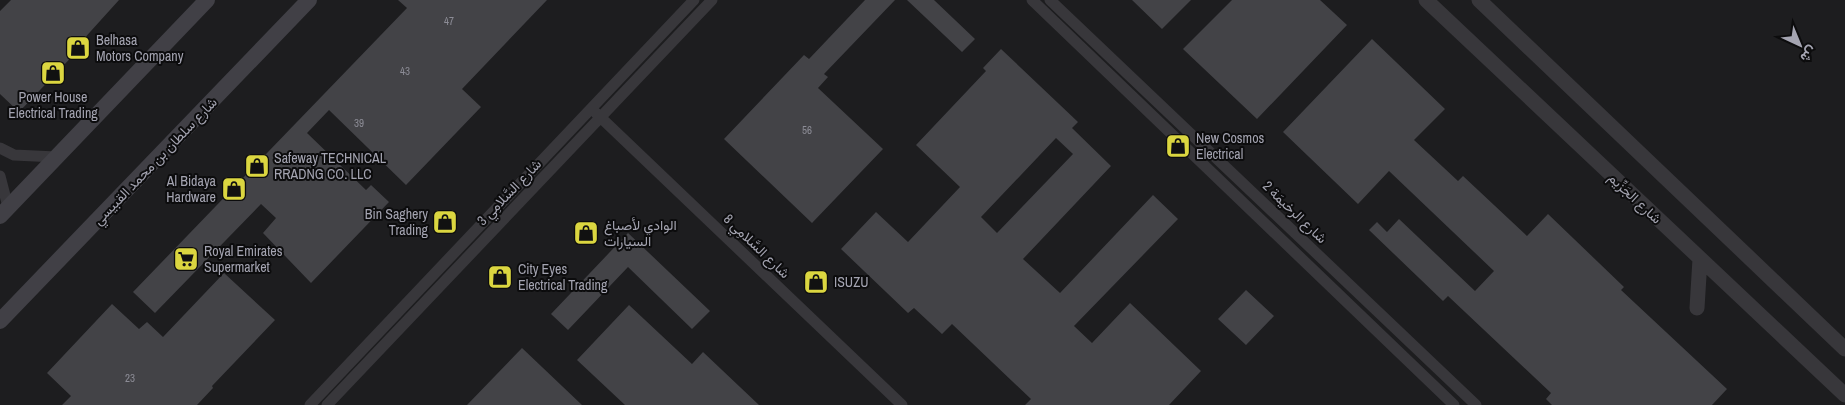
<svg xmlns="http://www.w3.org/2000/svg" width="1845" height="405" font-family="'Archivo Narrow',Vazirmatn,sans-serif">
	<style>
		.built { fill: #1d1d1f }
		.building { fill: #434347; fill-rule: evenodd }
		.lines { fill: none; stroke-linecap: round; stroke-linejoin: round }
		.minor { stroke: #38373b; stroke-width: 11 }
		.tertiary { stroke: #38373b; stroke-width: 15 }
		.secondary { stroke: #414046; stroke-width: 16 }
		.labels { text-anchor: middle; stroke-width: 4; stroke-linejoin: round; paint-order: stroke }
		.number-label { font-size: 11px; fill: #8c8c96 }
		.poi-label { font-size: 14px; fill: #a4a4b1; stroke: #0c0c0d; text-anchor: start }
		.street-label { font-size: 14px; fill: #a4a4b1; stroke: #0c0c0d }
	</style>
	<rect width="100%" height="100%" fill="#111112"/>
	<path class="built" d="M0 0H1845V405H0Z"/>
	<path class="building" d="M11 0H119L81 42 84 44 19 112 0 94V11Z
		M398 0H547L462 89 481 107 406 185 329 110 307 133 366 190 371 185 389 202 311 283 263 233 276 218 261 204 155 313 133 292 407 8Z
		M865 0H895L824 74 828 77 818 88 883 149 812 223 724 139 804 55 809 59Z
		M907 0H934L975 39 962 52Z
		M1132 0H1191L1162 29Z
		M1232 0H1320L1347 25 1257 119 1183 49Z
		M1372 39 1445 109 1414 140 1458 181 1463 176 1527 236 1548 214 1624 287 1621 290 1727 389 1712 405H1552L1546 399 1551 393 1448 296 1443 301 1369 230 1377 222 1387 232 1399 219 1475 291 1494 271 1389 171 1358 204 1283 132Z
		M1001 49 1078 122 1072 128 1111 166 1023 259 1060 293 1153 195 1178 219 1074 326 1092 343 1130 303 1201 371 1169 405H1025L1031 399 952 324 942 334 914 308 908 313 841 249 876 212 908 242 960 187 916 145 986 71 983 68ZM1056 138 1073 154 997 233 981 217Z
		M628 233 710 311 692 329 628 267 568 330 551 314Z
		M224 273 275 320 212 386 213 388 197 405H62L71 396 47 373 112 304 139 329 147 322 163 337Z
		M1246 290 1274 316 1246 345 1218 319Z
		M629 305 692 364 703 352 759 405H625L577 360Z
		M522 348 582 405H467Z"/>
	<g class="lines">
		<path class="minor" d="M1032 0 1454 405
			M1050 0 1476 405
			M596 113 902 405
			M0 148 14 155 56 157
			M0 176 8 207
			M310 405 694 0
			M327 405 712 0"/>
		<path class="tertiary" d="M1426 0 1845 395
			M1479 0 1845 349
			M1697 308 1700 259"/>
		<path class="secondary" d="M0 216 207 0
			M0 321 309 0"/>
	</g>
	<defs>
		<symbol id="shop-square" viewBox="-11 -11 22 22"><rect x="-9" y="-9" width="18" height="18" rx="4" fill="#dbd640" stroke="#0c0c0d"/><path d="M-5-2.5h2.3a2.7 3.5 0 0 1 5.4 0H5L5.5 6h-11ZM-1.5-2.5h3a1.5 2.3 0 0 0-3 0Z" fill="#111"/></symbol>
		<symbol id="supermarket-square" viewBox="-11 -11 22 22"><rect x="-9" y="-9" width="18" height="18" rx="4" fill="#dbd640" stroke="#0c0c0d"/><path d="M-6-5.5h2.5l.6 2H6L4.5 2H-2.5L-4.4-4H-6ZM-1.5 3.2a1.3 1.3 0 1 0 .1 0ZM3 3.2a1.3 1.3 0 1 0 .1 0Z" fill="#111"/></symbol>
	</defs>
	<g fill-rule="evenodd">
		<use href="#shop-square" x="64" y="34" width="28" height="28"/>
		<use href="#shop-square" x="39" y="59" width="28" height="28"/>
		<use href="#shop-square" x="1164" y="132" width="28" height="28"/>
		<use href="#shop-square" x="243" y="152" width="28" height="28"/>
		<use href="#shop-square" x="220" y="175" width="28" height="28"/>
		<use href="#shop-square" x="431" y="208" width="28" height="28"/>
		<use href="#shop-square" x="572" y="219" width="28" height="28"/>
		<use href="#supermarket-square" x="172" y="245" width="28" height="28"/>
		<use href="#shop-square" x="486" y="263" width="28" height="28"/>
		<use href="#shop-square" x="802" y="268" width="28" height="28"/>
	</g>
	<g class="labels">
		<g class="number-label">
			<text x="449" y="25">47</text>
			<text x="405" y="75">43</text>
			<text x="359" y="127">39</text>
			<text x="807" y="134">56</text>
			<text x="130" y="382">23</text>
		</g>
		<g class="poi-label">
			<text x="96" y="45">Belhasa<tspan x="96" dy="16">Motors Company</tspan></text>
			<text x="53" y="102" text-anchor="middle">Power House<tspan x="53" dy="16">Electrical Trading</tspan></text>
			<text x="1196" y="143">New Cosmos<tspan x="1196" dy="16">Electrical</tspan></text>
			<text x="274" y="163">Safeway TECHNICAL<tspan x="274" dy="16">RRADNG CO. LLC</tspan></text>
			<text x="216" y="186" text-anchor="end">Al Bidaya<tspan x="216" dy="16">Hardware</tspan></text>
			<text x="428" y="219" text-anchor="end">Bin Saghery<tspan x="428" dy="16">Trading</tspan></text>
			<text x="604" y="230">الوادي لأصباغ<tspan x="604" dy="16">السيارات</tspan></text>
			<text x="204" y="256">Royal Emirates<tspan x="204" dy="16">Supermarket</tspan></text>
			<text x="518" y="274">City Eyes<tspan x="518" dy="16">Electrical Trading</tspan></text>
			<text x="834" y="287">ISUZU</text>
		</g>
		<g class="street-label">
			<text transform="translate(155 161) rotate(-46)" y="5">شارع سلطان بن محمد القبيسي</text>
			<text transform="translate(509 192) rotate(-46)" y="5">شارع السَّلامِي 3</text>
			<text transform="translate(1635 198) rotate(43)" y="5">شارع الجَزِّيم</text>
			<text transform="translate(1295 212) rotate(44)" y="5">شارع الرخيمَة 2</text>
			<text transform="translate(757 246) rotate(44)" y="5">شارع السَّلامِي 8</text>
		</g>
	</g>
	<g transform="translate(1800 45) rotate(136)" stroke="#0c0c0d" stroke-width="4" paint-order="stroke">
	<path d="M0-4L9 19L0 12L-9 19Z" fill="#a4a4b1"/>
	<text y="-8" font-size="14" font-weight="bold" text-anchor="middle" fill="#a4a4b1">ش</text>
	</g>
</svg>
